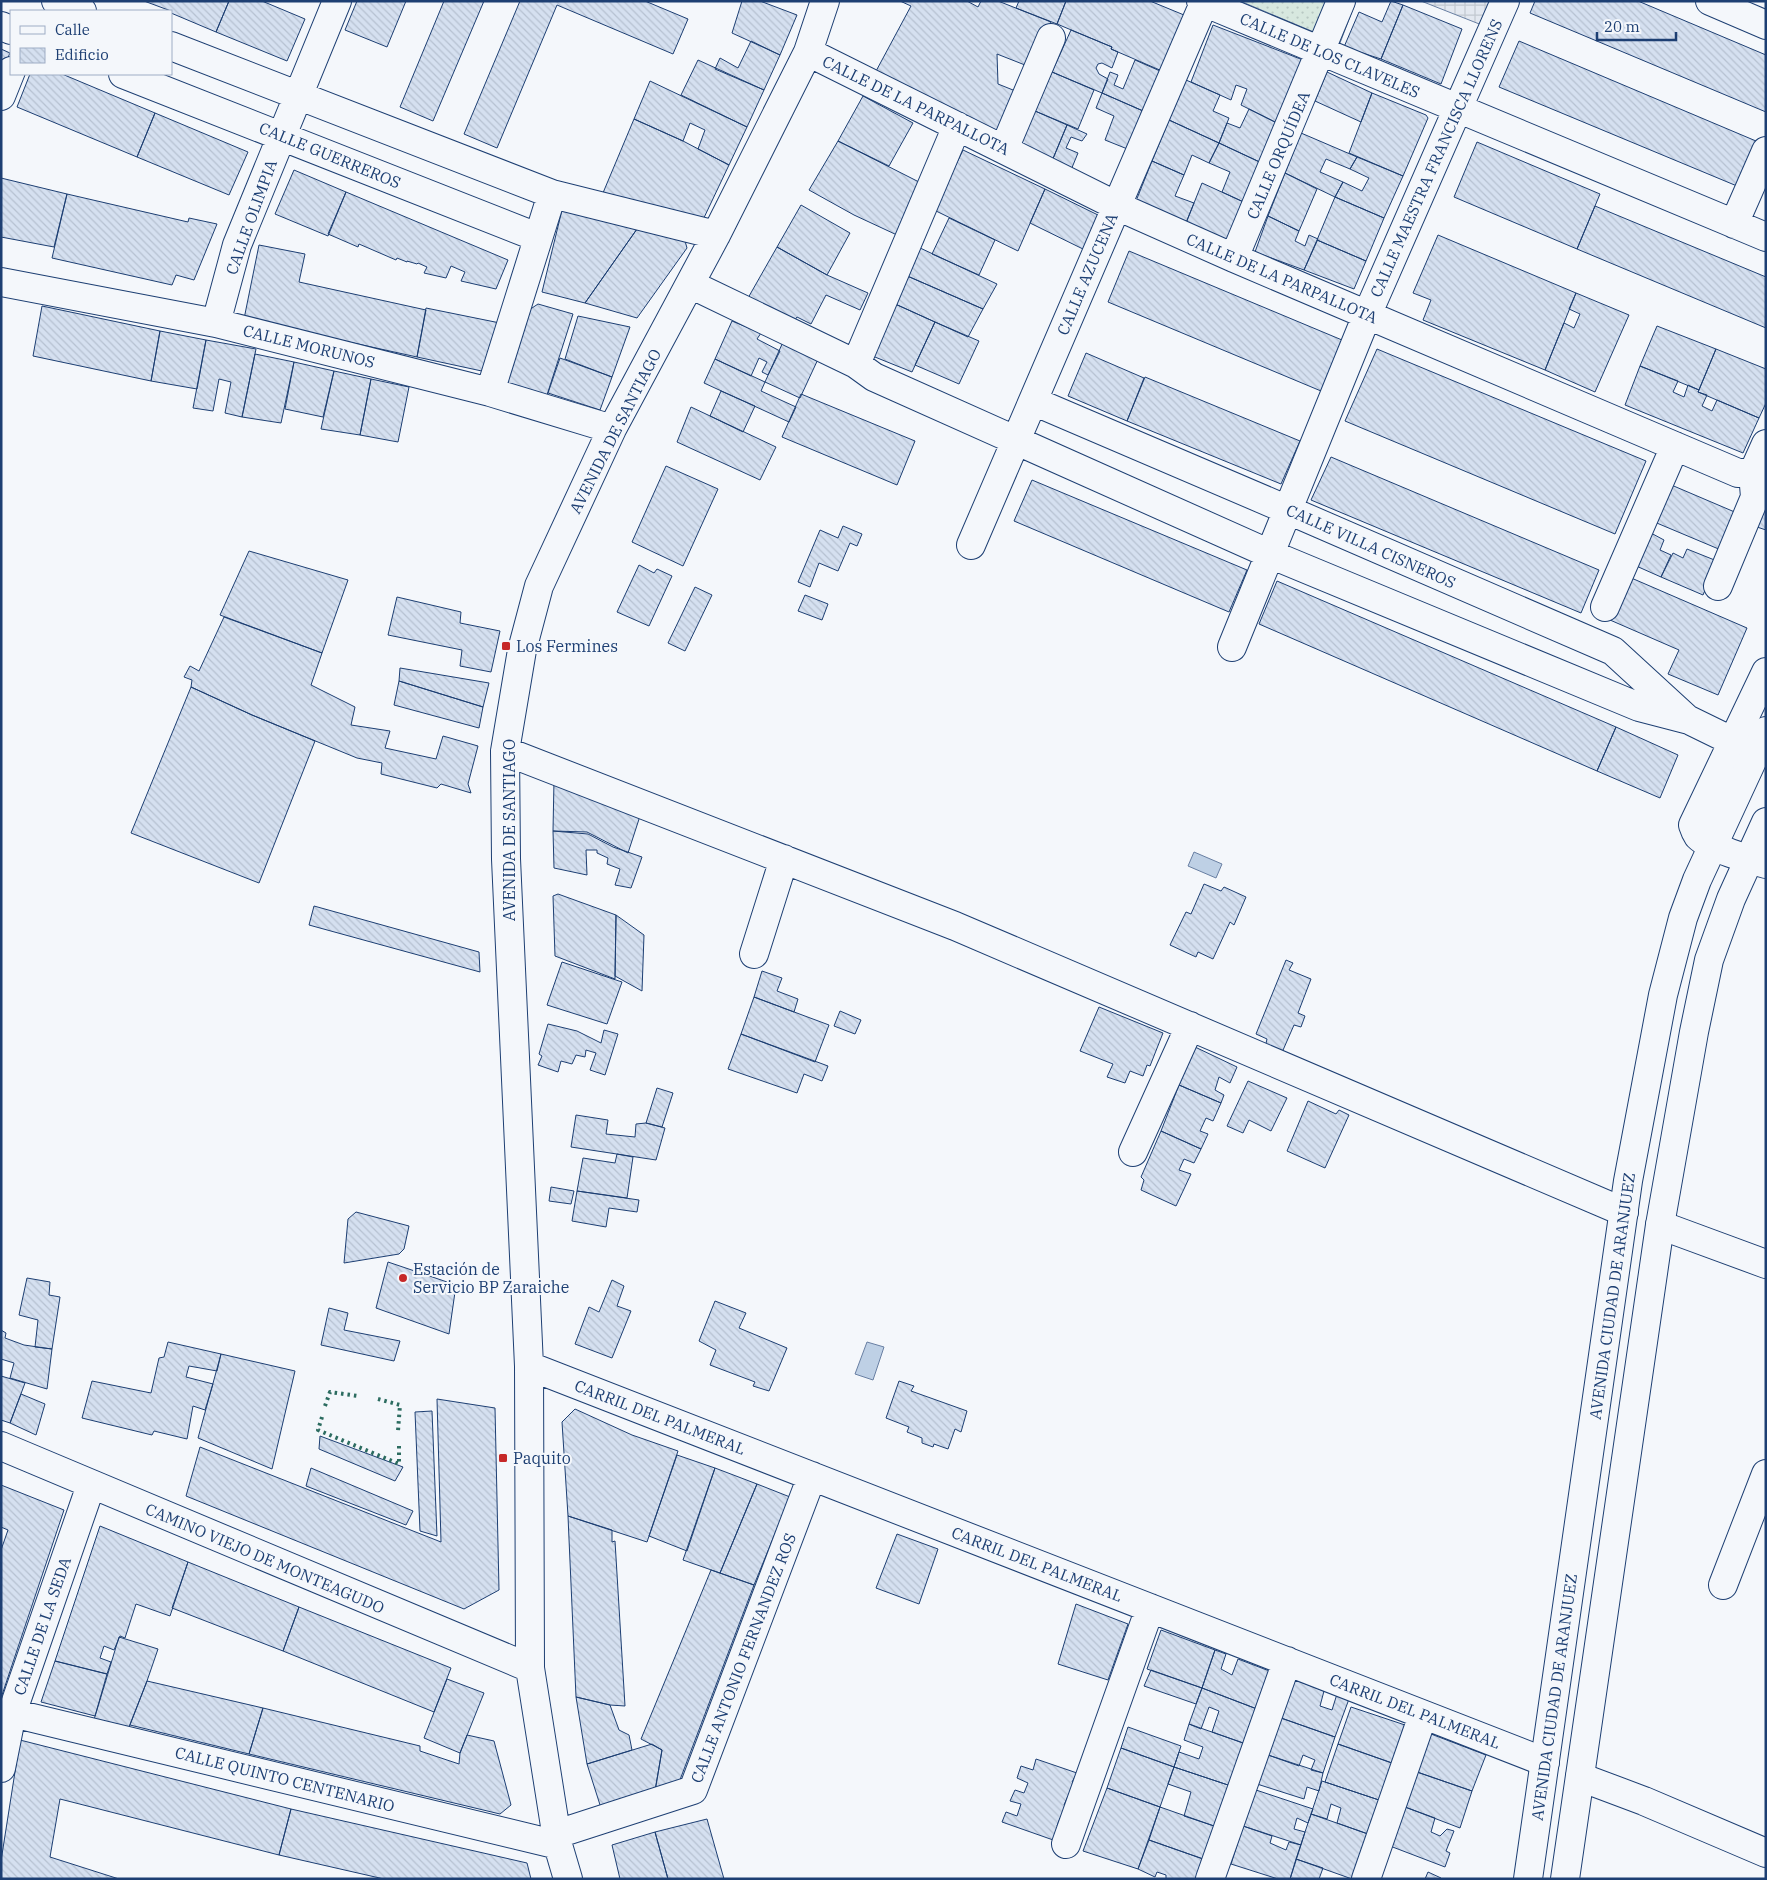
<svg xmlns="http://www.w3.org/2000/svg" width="1767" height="1880" font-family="'IBM Plex Serif',serif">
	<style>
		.park { fill: url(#park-dots); stroke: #687fa3 }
		.plaza { fill: url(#plaza-grid); stroke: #687fa3 }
		.water { fill: #bed0e5; stroke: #687fa3 }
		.building { fill: url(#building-back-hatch); stroke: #1d3f73 }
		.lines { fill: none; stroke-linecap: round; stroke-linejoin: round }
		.minor-casing { stroke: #1d3f73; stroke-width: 30 }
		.major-casing { stroke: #1d3f73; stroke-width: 30 }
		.minor { stroke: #f4f7fb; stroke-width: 28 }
		.major { stroke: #f4f7fb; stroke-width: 28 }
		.hedge { stroke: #2c6c60; stroke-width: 4; stroke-dasharray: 2.5 4; stroke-linecap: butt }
		.poi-dot { fill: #c62828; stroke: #f4f7fb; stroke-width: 2 }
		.labels { text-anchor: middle; stroke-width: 4; stroke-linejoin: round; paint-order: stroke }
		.street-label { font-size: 16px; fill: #1d3f73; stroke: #f4f7fb }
		.poi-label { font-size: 16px; fill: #1d3f73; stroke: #f4f7fb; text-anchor: start }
	</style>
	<defs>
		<pattern id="park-dots" width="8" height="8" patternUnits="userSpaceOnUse" patternTransform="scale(1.25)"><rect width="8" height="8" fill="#d7e8df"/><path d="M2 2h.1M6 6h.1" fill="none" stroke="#b8c8c3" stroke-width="1.8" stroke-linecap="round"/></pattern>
		<pattern id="plaza-grid" width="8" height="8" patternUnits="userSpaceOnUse" patternTransform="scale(1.25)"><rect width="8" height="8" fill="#e3e8f0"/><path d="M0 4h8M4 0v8" fill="none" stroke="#c2c8d1"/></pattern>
		<pattern id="building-back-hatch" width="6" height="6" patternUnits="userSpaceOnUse" patternTransform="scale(1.25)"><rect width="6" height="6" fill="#d5e0f0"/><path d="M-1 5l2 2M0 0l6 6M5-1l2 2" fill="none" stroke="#b6c1d1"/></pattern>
	</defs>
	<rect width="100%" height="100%" fill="#f4f7fb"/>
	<path class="park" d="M1240 1H1356L1340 43Z"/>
	<path class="plaza" d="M1421 1H1505L1492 29Z"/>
	<path class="water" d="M1194 852 1222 864 1216 878 1188 866Z
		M867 1342 884 1347 873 1380 855 1374Z"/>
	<path class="building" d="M144 1H229L216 32 171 13V11Z
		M229 1H262L305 19 287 61 216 32Z
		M357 1H406L387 47 345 30Z
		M444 1H484L433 121 400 107Z
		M520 1H645L688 19 673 54 557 5 497 148 464 134Z
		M742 1H760L797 15 780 55 732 33Z
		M900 1H967L978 7 981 1H998L1051 22 1030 67 997 54 998 84 1018 92 998 136 875 73 911 6Z
		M1019 1H1066L1057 24 1016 8Z
		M1066 1H1150L1184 15 1162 71 1111 49 1112 47 1057 24Z
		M1391 1 1403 5 1381 59 1344 47 1359 12 1382 22Z
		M1535 1H1638L1766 55V112L1530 13Z
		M1403 5 1462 29 1441 84 1381 59Z
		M1213 25 1303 60 1279 124 1241 105 1247 89 1236 85 1231 100 1191 82Z
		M1071 30 1112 47 1111 49 1118 52 1112 68 1102 63 1098 64 1096 68 1099 74 1108 79 1102 93 1052 72Z
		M751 41 780 55 764 90 715 69 720 58 738 68Z
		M1519 41 1756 141 1737 186 1499 87Z
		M1 49 10 53 1 74Z
		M698 60 764 90 747 127 681 95Z
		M1135 60 1167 74 1150 114 1102 93 1110 72 1118 75 1114 85 1123 89Z
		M1052 72 1094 90 1078 129 1035 111Z
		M1327 72 1372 93 1361 122 1315 101Z
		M30 74H62L155 113 137 157 17 107Z
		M1186 80 1220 95 1213 111 1229 118 1219 143 1169 120Z
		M650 81 747 127 729 165 698 149 705 130 690 123 683 141 634 119Z
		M1102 93 1150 114 1135 152 1105 140 1114 116 1096 108Z
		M1372 93 1426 115 1428 118 1403 176 1349 153Z
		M863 96 913 123 889 166 838 141Z
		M1249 109 1279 124 1264 164 1219 143 1227 123 1240 128Z
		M1035 111 1067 125 1052 161 1020 146Z
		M155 113 248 152 229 195 137 157Z
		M634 119 683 141 729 165 701 224 600 200Z
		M1169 120 1219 143 1209 163 1192 155 1184 175 1152 161Z
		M1067 125 1087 134 1082 141 1071 137 1066 148 1078 153 1071 170 1052 161Z
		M1301 133 1357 157 1350 169 1326 159 1320 172 1343 182 1335 197 1285 173Z
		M838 141 919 182 897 235 854 215 809 190Z
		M1477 142 1600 194 1577 249 1454 197Z
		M1219 143 1266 165 1250 205 1222 192 1230 172 1209 163Z
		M963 150 1045 189 1018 251 934 210Z
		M1357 157 1403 176 1384 218 1335 197 1343 182 1362 191 1369 178 1350 169Z
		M1152 161 1184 175 1175 196 1194 203 1186 223 1136 201Z
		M294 170 346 192 328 236 275 214Z
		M1285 173 1317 189 1299 231 1268 216Z
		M1 178 67 194 54 247 1 237Z
		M1202 183 1248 204 1232 242 1186 223Z
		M1045 189 1100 216 1085 250 1030 223Z
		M346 192 508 260 496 289 461 281 465 272 451 266 446 278 424 273 427 267 418 263 417 264 407 261V262L397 258 396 260 359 244 358 247 328 234Z
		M67 194 188 222 189 218 217 224 194 280 176 275 172 285 52 258Z
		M1335 197 1384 218 1366 261 1317 240Z
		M801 205 850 233 827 275 777 247Z
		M1595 206 1766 277V328L1577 249Z
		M562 210 637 229 585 303 542 292Z
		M1268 216 1299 231 1295 241 1305 246 1309 235 1318 239 1304 270 1255 252Z
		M949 218 995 240 979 275 932 254Z
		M637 229 685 241 687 248 637 318 585 303Z
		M1438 235 1576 293 1545 370 1423 320 1431 300 1413 293Z
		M1317 240 1366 261 1354 289 1304 270Z
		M259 245 305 254 299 282 426 310 417 357 244 319Z
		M777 247 827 275 868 293 860 310 826 295 811 324 797 317 794 321 748 298Z
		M918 247 997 284 983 309 905 275Z
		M1129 251 1342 340 1321 391 1108 302Z
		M905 275 983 309 968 337 893 303Z
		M1576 293 1629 315 1595 392 1545 370 1564 323 1574 328 1580 314 1569 309Z
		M893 303 935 322 912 372 870 355Z
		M538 304 573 314 547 395 502 382 523 314Z
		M42 306 160 331 151 381 33 356Z
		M426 308 500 323 491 373 417 357Z
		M578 316 630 327 612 377 565 359Z
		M732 321 761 333 757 339 780 351 768 375 762 372 767 362 759 358 751 376 715 359Z
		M935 322 979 341 959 384 915 365Z
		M1657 326 1716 349 1699 390 1640 366Z
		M160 331 206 340 197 389 151 381Z
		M206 340 256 349 242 417 225 413 231 382 219 379 213 411 193 408Z
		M783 342 819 357 800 398 765 382Z
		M1377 349 1646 461 1615 534 1345 421Z
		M1716 349 1766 369V403L1759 418 1698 392Z
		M1086 353 1144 378 1127 421 1068 396Z
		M255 354 294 362 281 423 242 417Z
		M560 358 612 377 600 410 548 393Z
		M715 359 765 382 761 391 796 407 789 422 704 383Z
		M294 362 334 371 323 417 285 409Z
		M1640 366 1678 381 1673 392 1684 397 1688 385 1699 390 1698 392 1707 395 1702 406 1712 411 1717 400 1759 418 1743 453 1625 405Z
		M334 371 371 379 360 435 321 429Z
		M1145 377 1300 441 1281 484 1127 421Z
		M371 379 409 387 398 442 360 435Z
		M721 391 755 406 743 432 710 416Z
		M801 394 915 441 897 485 782 437Z
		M691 407 776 447 760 480 677 442Z
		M1331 457 1599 570 1581 613 1311 500Z
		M666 466 718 489 683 566 632 542Z
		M1032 480 1247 570 1229 612 1014 521Z
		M1669 484 1737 513 1721 550 1652 521Z
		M1766 496V530L1754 526Z
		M843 526 862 534 857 546 850 543 838 571 819 563 810 587 798 582 820 530 838 538Z
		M1649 532 1664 540 1660 550 1671 555 1661 577 1634 565Z
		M1687 549 1717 561 1703 595 1661 577 1673 553 1683 558Z
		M249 551 348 580 322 653 220 615Z
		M639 565 654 573 657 569 672 576 649 626 617 612Z
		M1629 577 1747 628 1718 695 1668 674 1679 650 1610 620Z
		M1277 581 1616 727 1597 771 1259 624Z
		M695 587 712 595 685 651 668 643Z
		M805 595 828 604 822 620 798 611Z
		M397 597 461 612 460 623 500 631 491 672 460 666 462 650 388 635Z
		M224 617 322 653 311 685 355 707 351 725 390 731 385 748 436 759 443 736 478 746 468 784 471 793 441 784 437 788 381 774 382 763 357 758 252 715 191 687 192 680 184 677 190 666 199 671Z
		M400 668 489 683 483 707 399 681Z
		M399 681 483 707 479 728 394 705Z
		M191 687 252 715 315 741 259 883 131 833Z
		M1616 727 1678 755 1660 798 1597 771Z
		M554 780 641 813 628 853 587 832 553 831Z
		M553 831 588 834 613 847 642 857 631 888 615 885 620 869 607 864 608 858 597 853V850H586L587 875 554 868Z
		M1204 884 1221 891 1224 887 1246 897 1234 925 1230 922 1213 959 1198 952 1196 957 1170 945 1186 912 1191 914Z
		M558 894 616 915 615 979 555 956 553 896Z
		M314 906 479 952 480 972 309 925Z
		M616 915 644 935 642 991 615 976Z
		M1286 960 1293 963 1289 970 1311 979 1298 1013 1305 1016 1301 1027 1294 1025 1280 1057 1264 1052 1267 1039 1256 1034Z
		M562 962 622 982 607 1024 547 1005Z
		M762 971 782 978 777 991 798 999 794 1012 754 997Z
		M754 997 829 1025 815 1062 741 1034Z
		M1099 1007 1163 1033 1150 1066 1147 1065 1143 1076 1130 1071 1125 1083 1107 1077 1113 1064 1080 1051Z
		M840 1011 861 1020 855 1034 834 1026Z
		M548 1024 577 1031 601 1043 604 1030 618 1034 605 1075 590 1070 596 1053 586 1050 585 1057 576 1055 572 1064 561 1061 558 1072 538 1065 542 1056 539 1054Z
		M741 1034 828 1066 822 1081 804 1074 797 1093 728 1069Z
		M1195 1047 1237 1067 1230 1083 1219 1077 1215 1090 1224 1095 1221 1103 1179 1085Z
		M1248 1081 1287 1098 1271 1131 1249 1120 1243 1133 1227 1126Z
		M1179 1085 1221 1103 1213 1121 1206 1118 1200 1131 1208 1134 1201 1149 1161 1131Z
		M657 1088 673 1093 662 1127 646 1123Z
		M1308 1101 1336 1114 1339 1110 1349 1115 1325 1168 1287 1151Z
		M576 1115 608 1120 606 1134 635 1137 636 1124 646 1123 665 1128 656 1160 571 1147Z
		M1161 1131 1201 1149 1194 1163 1184 1159 1179 1170 1191 1174 1176 1206 1141 1190 1144 1180 1141 1177Z
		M617 1154 633 1157 627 1198 577 1191 583 1158 615 1163Z
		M551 1187 574 1191 571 1204 549 1201Z
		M577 1191 639 1200 637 1212 609 1208 606 1227 572 1221Z
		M356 1212 409 1226 404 1249 399 1254 344 1263 348 1219Z
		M388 1262 456 1285 449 1334 376 1308Z
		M27 1278 50 1282 49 1295 60 1297 52 1349 35 1347 38 1320 19 1315Z
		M612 1280 624 1286 617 1306 631 1311 612 1358 575 1344 589 1307 599 1312Z
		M715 1301 746 1313 739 1328 787 1348 769 1391 753 1386 755 1382 710 1365 716 1350 699 1341Z
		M329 1308 348 1313 344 1330 400 1341 394 1361 321 1345Z
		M1 1330 6 1333 5 1338 24 1345 52 1349 47 1389 10 1378 14 1363 1 1359Z
		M168 1342 221 1354 217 1371 189 1366 186 1377 213 1384 205 1410 193 1406 187 1439 154 1431 152 1435 82 1418 92 1381 151 1393 159 1358 164 1357Z
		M221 1354 295 1371 272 1469 198 1438Z
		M1 1376 25 1383 10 1423 1 1420Z
		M899 1381 914 1386 911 1391 967 1411 961 1432 955 1429 948 1449 934 1444 933 1447 922 1443V1438L907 1432 909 1427 886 1418Z
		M21 1394 45 1404 36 1435 10 1423Z
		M437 1399 495 1408 499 1590 464 1609 186 1496 200 1447 441 1542Z
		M575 1409 632 1435 678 1451 647 1542 568 1516 562 1422Z
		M432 1411 437 1536 420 1531 415 1412Z
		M320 1436 403 1467 395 1481 319 1449Z
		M677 1455 715 1468 687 1551 649 1536Z
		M311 1468 413 1511 406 1525 306 1486Z
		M715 1468 757 1484 720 1573 683 1560Z
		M757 1484 790 1497 754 1585 720 1573Z
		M1 1485 64 1510 1 1698V1550L8 1530 1 1527Z
		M568 1516 612 1530V1542L615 1541 625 1706 610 1705 576 1697Z
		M100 1526 188 1562 170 1616 136 1604 125 1638 120 1636 114 1650 104 1646 100 1658 111 1662 107 1674 55 1661Z
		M897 1534 938 1549 919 1604 876 1588Z
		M188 1562 299 1607 283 1651 172 1608Z
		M711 1570 754 1585 678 1785 655 1791 662 1750 641 1739Z
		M1076 1604 1128 1624 1108 1680 1058 1664Z
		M299 1607 451 1668 434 1712 283 1651Z
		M1161 1630 1215 1650 1202 1688 1147 1669Z
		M119 1637 158 1649 147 1681 127 1732 93 1723Z
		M1215 1650 1226 1654 1221 1669 1232 1675 1238 1659 1272 1672 1257 1709 1202 1688Z
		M55 1661 107 1674 95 1716 41 1702Z
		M1151 1670 1202 1688 1196 1704 1144 1686Z
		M447 1679 484 1693 460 1753 424 1738Z
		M1293 1679 1324 1691 1320 1706 1332 1710 1337 1694 1349 1699 1335 1737 1281 1718Z
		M147 1681 263 1708 249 1754 130 1725Z
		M1202 1688 1257 1709 1246 1744 1212 1732 1219 1711 1209 1707 1201 1729 1189 1724Z
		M576 1697 610 1705 619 1730 629 1735 632 1750 587 1764Z
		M1351 1707 1405 1725 1392 1763 1338 1744Z
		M263 1708 420 1746V1751L459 1764 460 1753 467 1735 494 1741 511 1805 500 1814 249 1754Z
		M1281 1718 1335 1737 1323 1773 1311 1770 1315 1760 1303 1755 1299 1766 1268 1755Z
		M1189 1724 1246 1744 1231 1786 1174 1767 1179 1752 1199 1759 1203 1747 1184 1740Z
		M1128 1727 1181 1746 1174 1767 1121 1748Z
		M1431 1734 1486 1755 1472 1791 1417 1772Z
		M20 1740 291 1809 279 1855 60 1799 50 1857 119 1879H1V1861Z
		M652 1744 662 1750 655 1791 601 1808 587 1764Z
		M1338 1744 1392 1763 1379 1800 1325 1782Z
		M1121 1748 1174 1767 1160 1807 1107 1788Z
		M1268 1755 1323 1773 1319 1791 1307 1787 1304 1799 1257 1784Z
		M1036 1759 1077 1773 1072 1782 1076 1784 1071 1797 1068 1796 1064 1805 1068 1806 1064 1819 1060 1818 1057 1826 1060 1828 1056 1841 1002 1822 1006 1812 1017 1816 1021 1804 1010 1801 1015 1790 1024 1793 1028 1783 1017 1778 1021 1766 1033 1770Z
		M1174 1767 1231 1786 1217 1827 1184 1816 1191 1792 1168 1784Z
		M1417 1772 1472 1791 1460 1828 1405 1807Z
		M1322 1781 1379 1800 1368 1834 1337 1823 1341 1808 1331 1804 1327 1819 1311 1814Z
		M1107 1788 1160 1807 1138 1869 1083 1851Z
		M1256 1790 1313 1809 1308 1823 1297 1818 1294 1829 1305 1832 1301 1845 1243 1826Z
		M1160 1807 1217 1827 1206 1860 1149 1840Z
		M1405 1807 1435 1818 1431 1832 1440 1836 1447 1829 1454 1831 1446 1851 1450 1853 1445 1867 1390 1846Z
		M291 1809 527 1863 531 1879H384L279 1855Z
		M1311 1814 1368 1834 1352 1879 1296 1859Z
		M707 1819 724 1879H668L655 1832Z
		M1243 1826 1272 1836 1270 1843 1286 1850 1289 1842 1301 1845 1290 1879H1278L1231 1864Z
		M655 1832 668 1879H620L612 1845Z
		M1149 1840 1206 1860 1199 1879H1166V1875L1157 1872 1155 1877 1138 1869Z
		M1296 1859 1323 1868 1319 1879H1290Z
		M1428 1872 1441 1878V1879H1425Z"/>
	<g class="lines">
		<defs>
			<path id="minor" d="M56 1 82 11
				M1201 1 1766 237
				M1710 1 1766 25
				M1 26 11 30
				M171 46 552 194
				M808 52 1117 206 1234 258 1738 473H1753L1766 478
				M123 74 537 237
				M1 96 11 71
				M1004 149 1051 38
				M1734 224 1766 151
				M1234 258 1341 1
				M1 282 216 323 490 392 612 429
				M690 284 856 364 874 377 1270 554 1639 707 1689 720 1734 742 1766 750
				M216 323 237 245 337 1
				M856 364 957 126
				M490 392 552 194 716 235
				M1033 401 1288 510 1613 651 1686 718
				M971 545 1204 3
				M1718 586 1755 497 1753 473 1766 444
				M1605 607 1675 446
				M1232 647 1367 315 1505 1
				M1766 672 1693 825C1694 828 1696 833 1698 836 1710 848 1749 860 1766 864
				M505 751 955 926 1624 1212
				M754 954 784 859
				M1133 1152 1190 1026
				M1660 1225 1766 1264
				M529 1366 1545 1762
				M1 1446 530 1668
				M1723 1585 1766 1474
				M12 1713 558 1845
				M1 1768 12 1713 91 1485
				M1580 1777 1644 1801 1766 1853
				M557 1834 693 1790 812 1476
				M1066 1844 1150 1608
				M568 1879 558 1845 530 1668 529 1366 506 859 505 751 522 650 539 586 612 429 716 235 808 52 825 1
				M1210 1879 1287 1661
				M1366 1879 1423 1715"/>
			<path id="major" d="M1528 1879 1628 1181 1663 995 1683 918 1697 880 1766 731
				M1565 1879 1660 1225 1694 1032 1709 960 1731 899 1766 822"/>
		</defs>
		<use href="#minor" class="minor-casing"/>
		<use href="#major" class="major-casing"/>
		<use href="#minor" class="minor"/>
		<use href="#major" class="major"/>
		<path class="hedge" d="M378 1399 400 1405 398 1431
			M325 1406 330 1392 358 1396
			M322 1417 318 1430 399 1464V1444"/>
	</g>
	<g class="poi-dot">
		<rect x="501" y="641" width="10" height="10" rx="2.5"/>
		<circle cx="403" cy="1278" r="5"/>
		<rect x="498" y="1453" width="10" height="10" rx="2.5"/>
	</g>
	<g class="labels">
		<g class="street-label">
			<text transform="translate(1330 55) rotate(23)" y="6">CALLE DE LOS CLAVELES</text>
			<text transform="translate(916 105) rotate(26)" y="6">CALLE DE LA PARPALLOTA</text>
			<text transform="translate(330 155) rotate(22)" y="6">CALLE GUERREROS</text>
			<text transform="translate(1278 155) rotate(-67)" y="6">CALLE ORQUÍDEA</text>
			<text transform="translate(1436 158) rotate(-66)" y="6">CALLE MAESTRA FRANCISCA LLORENS</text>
			<text transform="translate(251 217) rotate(-70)" y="6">CALLE OLIMPIA</text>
			<text transform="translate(1087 274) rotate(-67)" y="6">CALLE AZUCENA</text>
			<text transform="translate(1282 278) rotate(23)" y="6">CALLE DE LA PARPALLOTA</text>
			<text transform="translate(309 346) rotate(14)" y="6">CALLE MORUNOS</text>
			<text transform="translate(615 431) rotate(-63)" y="6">AVENIDA DE SANTIAGO</text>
			<text transform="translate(1371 546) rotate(24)" y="6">CALLE VILLA CISNEROS</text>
			<text transform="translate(509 830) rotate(-90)" y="6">AVENIDA DE SANTIAGO</text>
			<text transform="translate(1612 1296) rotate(-82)" y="6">AVENIDA CIUDAD DE ARANJUEZ</text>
			<text transform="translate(660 1417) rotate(21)" y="6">CARRIL DEL PALMERAL</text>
			<text transform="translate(265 1558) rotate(23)" y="6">CAMINO VIEJO DE MONTEAGUDO</text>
			<text transform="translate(1037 1564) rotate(21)" y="6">CARRIL DEL PALMERAL</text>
			<text transform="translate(42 1626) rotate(-71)" y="6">CALLE DE LA SEDA</text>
			<text transform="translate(743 1658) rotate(-69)" y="6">CALLE ANTONIO FERNANDEZ ROS</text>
			<text transform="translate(1554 1697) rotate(-82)" y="6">AVENIDA CIUDAD DE ARANJUEZ</text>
			<text transform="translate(1415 1711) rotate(21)" y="6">CARRIL DEL PALMERAL</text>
			<text transform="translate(285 1779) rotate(14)" y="6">CALLE QUINTO CENTENARIO</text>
		</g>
		<g class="poi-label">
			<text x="516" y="652">Los Fermines</text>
			<text x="413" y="1275">Estación de<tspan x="413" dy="18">Servicio BP Zaraiche</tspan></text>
			<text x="513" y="1464">Paquito</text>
		</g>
	</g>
	<rect width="1767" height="1880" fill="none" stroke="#1d3f73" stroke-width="5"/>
	<rect x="10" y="10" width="162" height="65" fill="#f4f7fb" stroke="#9eadc5"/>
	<rect x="20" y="26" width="25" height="8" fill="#f4f7fb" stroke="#9eadc5"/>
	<text x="55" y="35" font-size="15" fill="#1d3f73">Calle</text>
	<rect x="20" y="48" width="25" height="15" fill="url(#building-back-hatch)" stroke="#9eadc5"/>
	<text x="55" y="60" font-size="15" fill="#1d3f73">Edificio</text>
	<path d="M1597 32v8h79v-8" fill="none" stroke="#1d3f73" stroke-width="2.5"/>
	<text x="1604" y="32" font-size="15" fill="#1d3f73" stroke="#f4f7fb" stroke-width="4" paint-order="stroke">20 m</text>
</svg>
